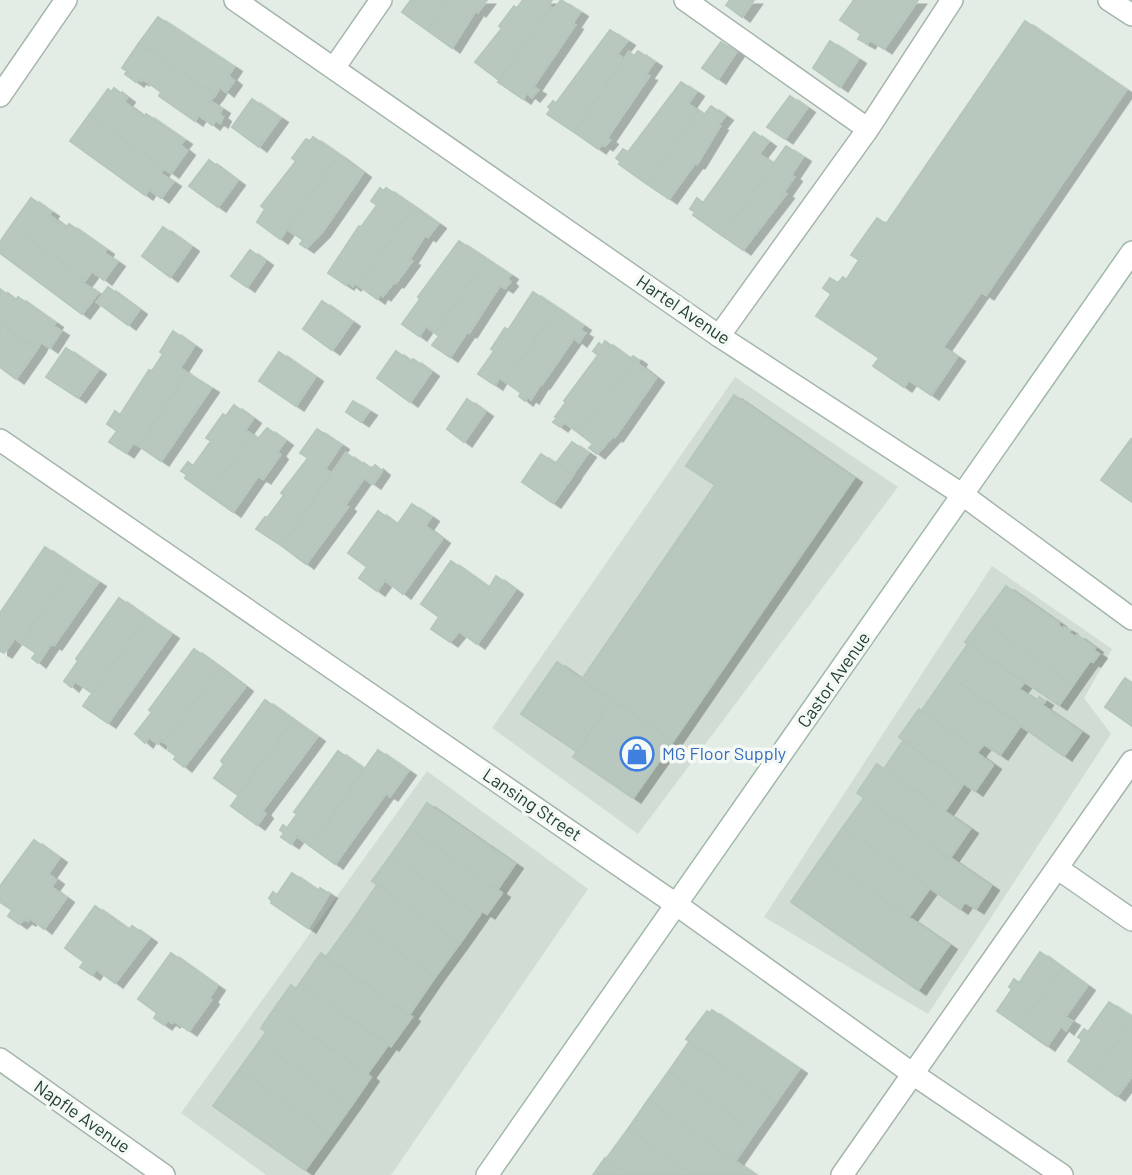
<svg xmlns="http://www.w3.org/2000/svg" width="1132" height="1175" font-family="Barlow,sans-serif">
	<style>
		.built { fill: #d1ddd4 }
		.building { fill: #b8c8be; stroke: #b5c7bb; stroke-width: 2; filter: url(#shadow) }
		.lines { fill: none; stroke-linecap: round; stroke-linejoin: round }
		.service-casing { stroke: #a5b5ac; stroke-width: 24 }
		.minor-casing { stroke: #a5b5ac; stroke-width: 24 }
		.secondary-casing { stroke: #a1b9ab; stroke-width: 24 }
		.service { stroke: #fff; stroke-width: 21 }
		.minor { stroke: #fff; stroke-width: 21 }
		.secondary { stroke: #fff; stroke-width: 21 }
		.labels { text-anchor: middle; stroke-width: 7; stroke-linejoin: round; paint-order: stroke }
		.street-label { font-size: 18px; fill: #223f30; stroke: #f4f9f5 }
		.shop-label { font-size: 18px; fill: #366cbe; stroke: #f4f9f5; text-anchor: start }
	</style>
	<defs>
		<filter id="shadow"><feDropShadow dx="8" dy="4.5" stdDeviation="0" flood-color="#0004"/></filter>
	</defs>
	<rect width="100%" height="100%" fill="#e3ede6"/>
	<path class="built" d="M735 377 898 487 638 834 492 728Z
		M992 566 1112 649 1084 698 1111 734 928 1014 764 917Z
		M427 771 588 889 391 1175H266L181 1113Z"/>
	<path class="building" d="M411 0H449L427 30 402 12Z
		M449 0H487L478 12 476 10 452 48 427 30Z
		M523 0H552L548 7 551 8 499 80 475 62 502 28 499 26 514 6 517 8Z
		M561 0 580 12 572 24 575 25 533 87 538 90 532 97 527 93 523 99 498 82 551 8 553 10Z
		M730 0H754L742 17 726 5Z
		M854 0H918L884 49 870 40 867 44 858 39 861 34 840 20Z
		M158 17 234 67 228 76 234 81 226 92 220 87 215 95 139 43Z
		M1025 21 1126 90 986 295 981 292 943 347 957 357 931 395 909 380 904 387 873 366 879 358 816 316 831 294 823 288 830 278 838 283 843 277 846 280 859 260 851 255 877 218 886 224Z
		M610 30 627 41 617 54 624 59 574 132 547 114 551 109 548 107 553 101 556 103Z
		M830 41 858 59 840 87 813 68Z
		M721 42 736 52 718 79 702 68Z
		M139 43 215 95 210 101 222 109 219 114 223 117 220 123 216 120 212 125 199 115 195 121 159 96 161 92 143 79 141 81 138 79 136 82 125 74 127 71 122 68Z
		M638 51 654 62 645 75 649 76 607 138 610 140 605 146 602 144 598 149 574 132 629 52 634 56Z
		M681 82 696 92 688 104 698 111 647 184 619 164 621 162 616 158 623 149 628 152Z
		M114 88 127 98 124 102 144 117 146 114 184 140 180 145 187 151 171 173 89 115 108 89 111 92Z
		M790 96 807 108 785 139 767 127Z
		M252 99 280 118 259 147 232 127Z
		M711 106 725 116 718 125 720 126 697 164 695 163 669 199 647 184 698 111 704 115Z
		M89 115 164 168 160 173 173 182 161 198 149 189 145 195 70 141Z
		M754 132 768 142 759 154 774 164 723 236 693 215 695 212 690 209 697 198 703 203Z
		M313 137 339 155 280 239 257 222 265 209 261 206 296 161 292 158 306 139 310 141Z
		M786 146 803 157 791 175 794 177 783 193 786 194 743 250 723 236Z
		M339 155 363 173 322 232 306 248 300 244 303 240 287 229Z
		M209 160 237 181 218 207 189 186Z
		M380 188 384 191 386 188 414 207 358 285 355 283 353 286 348 282 346 285 328 273 359 226 361 227 377 205 371 201Z
		M31 198 51 212 49 215 66 228 69 224 106 250 104 253 117 262 104 280 92 271 86 279 11 226Z
		M414 207 438 224 428 237 425 235 409 260 412 261 396 283 394 282 383 296 380 294 377 299 358 285Z
		M11 226 86 279 83 283 98 293 82 314 0 253V242Z
		M163 227 191 247 170 277 142 256Z
		M459 241 486 259 435 333 426 326 419 336 402 324 420 299 418 297Z
		M250 250 265 261 247 287 231 276Z
		M486 259 510 275 507 279 510 282 505 288 500 285 469 333 467 332 450 357 432 345 439 336 435 333Z
		M108 287 139 310 128 325 97 302Z
		M0 289 16 301 18 297 55 323 53 326 61 331 50 348 41 342 37 349 0 323Z
		M533 292 557 308 506 382 499 378 495 385 478 374 494 351 491 349 505 328 508 330Z
		M322 301 352 322 332 350 303 329Z
		M557 308 583 326 580 330 585 333 579 342 574 338 542 384 541 383 531 399 528 397 525 401 519 396 521 393 506 382Z
		M0 323 37 349 16 379 0 367Z
		M173 331 194 346 180 368 187 373 139 446 133 443 126 453 109 442 117 431 107 424 115 411 120 415 149 370 152 371 163 354 160 352Z
		M605 341 630 359 633 356 636 358 579 433 564 422 560 427 553 422 557 418 555 417 566 402 564 401 598 355 593 351 599 343 602 346Z
		M66 348 98 370 78 398 46 377Z
		M396 351 411 362 413 359 431 372 410 402 377 378Z
		M279 352 315 377 296 406 259 381Z
		M636 358 639 360 637 363 656 378 615 437 613 436 597 454 589 448 593 444 579 433Z
		M187 373 211 388 161 461 139 446Z
		M734 395 854 478 673 741 582 679 715 485 686 466Z
		M467 399 485 412 464 442 447 429Z
		M353 401 369 411 361 422 346 412Z
		M234 405 253 419 245 430 252 435 209 495 185 478 187 475 181 471 188 462 193 466 211 441 206 438 223 414 226 416Z
		M267 428 285 441 277 452 280 455 263 479 258 476 233 512 209 495 252 435 258 439Z
		M317 429 341 445 325 469 332 474 282 546 256 529 265 517 267 518 284 495 281 493 308 458 300 453Z
		M1131 439 1132 440V502L1101 480Z
		M572 442 588 453 573 474 556 463Z
		M346 453 363 465 364 463 372 469 375 465 382 471 373 484 364 478 345 505 348 507 306 564 282 546Z
		M541 454 573 475 553 503 522 482Z
		M412 504 431 517 425 526 442 539 403 594 385 580 377 591 359 578 367 567 348 553 378 511 397 525Z
		M45 547 73 566 21 643 15 638 4 653 0 651V613Z
		M451 561 489 588 496 576 515 590 477 644 459 631 450 642 431 629 439 617 421 604Z
		M73 566 98 582 54 645 51 644 38 663 32 658 36 653 21 643Z
		M1006 586 1059 623 1058 625 1063 629 1064 627 1070 630 1069 633 1076 637 1077 635 1095 648 1093 650 1099 654 1093 662 1090 661 1073 685 981 620Z
		M119 598 146 617 92 693 75 681 71 687 64 681 78 661 76 659Z
		M146 617 171 634 108 723 83 706Z
		M981 620 1073 685 1059 705 965 642Z
		M968 644 1024 683 1019 689 1037 701 1039 697 1045 701 1042 705 1081 732 1064 756 947 674Z
		M194 649 220 668 164 742 161 740 158 744 149 737 145 743 135 734 152 712 149 710Z
		M557 662 612 700 576 751 521 714Z
		M220 668 245 687 184 767 174 759 176 756 168 750 170 747 164 742Z
		M947 674 1021 725 1000 755 984 744 979 750 922 710Z
		M1125 678 1132 683V726L1105 707Z
		M265 700 293 720 238 795 214 778 224 764 221 761Z
		M612 700 673 741 633 798 573 757Z
		M919 709 979 750 977 753 993 765 975 791 899 737Z
		M293 720 317 737 262 811 265 814 257 825 231 806Z
		M903 741 964 783 945 811 884 769Z
		M378 750 408 771 390 796 386 793 335 864 310 846Z
		M338 751 365 770 310 846 297 836 291 844 281 837 284 833 280 830 283 825 287 828 297 814 294 812Z
		M877 764 970 829 950 858 857 793Z
		M864 798 991 886 976 909 965 902 960 909 843 827Z
		M427 803 515 864 497 890 410 828Z
		M843 827 930 888 909 917 822 857Z
		M410 828 502 893 487 914 482 911 479 916 391 855Z
		M34 840 59 858 48 874 56 880 51 887 66 898 44 929 30 918 28 921 24 919 19 924 8 916 12 910 0 902V886Z
		M391 855 479 916 460 943 372 881Z
		M822 857 949 945 918 990 791 902Z
		M292 873 318 891 320 888 329 894 308 928 271 903 272 901 269 898 273 892 277 895Z
		M377 885 460 943 435 977 353 920Z
		M95 906 129 930 132 926 149 938 115 983 96 969 92 975 80 967 84 962 65 948Z
		M353 920 435 977 409 1015 326 957Z
		M1040 952 1062 968 1020 1027 997 1011 1012 989 1009 987 1014 979 1019 983Z
		M171 953 217 986 209 998 211 1000 189 1031 174 1021 172 1023 168 1020 164 1025 154 1018 157 1013 138 999Z
		M321 953 412 1017 391 1046 300 983Z
		M1062 968 1087 986 1065 1017 1072 1021 1066 1030 1061 1026 1047 1046 1020 1027Z
		M300 983 388 1045 367 1074 274 1009 291 985 296 989Z
		M1109 1002 1132 1017V1020L1092 1078 1068 1061 1082 1040 1078 1037 1084 1029 1088 1032Z
		M274 1009 371 1077 351 1106 259 1042 266 1032 261 1028Z
		M712 1010 799 1069 776 1102 686 1039 707 1011 710 1013Z
		M1132 1020V1076L1117 1096 1092 1078Z
		M259 1042 351 1106 331 1134 239 1070Z
		M689 1042 776 1102 755 1132 669 1071Z
		M239 1070 331 1134 305 1170 213 1106Z
		M669 1071 755 1132 735 1161 648 1100Z
		M648 1100 735 1161 755 1175H694L628 1129Z
		M628 1129 694 1175H629L606 1159Z
		M605 1158 606 1159 629 1175H593Z"/>
	<g class="lines">
		<defs>
			<path id="service" d="M685 0 868 129
				M334 68 381 0
				M719 336 868 129 952 0
				M1057 868 1132 920
				M842 1175 1132 761"/>
			<path id="minor" d="M235 0 719 336 963 495 1132 619
				M1109 0 1132 15
				M0 96 66 0
				M0 440 677 905 913 1074 1062 1175
				M0 1059 164 1175"/>
			<path id="secondary" d="M487 1175 1132 252"/>
		</defs>
		<use href="#service" class="service-casing"/>
		<use href="#minor" class="minor-casing"/>
		<use href="#secondary" class="secondary-casing"/>
		<use href="#service" class="service"/>
		<use href="#minor" class="minor"/>
		<use href="#secondary" class="secondary"/>
	</g>
	<defs>
		<symbol id="shop-ring" viewBox="-11 -11 22 22"><circle r="9.5" fill="#f4f9f5" stroke="#3f7fe0" stroke-width="1.5"/><path d="M-5-2.5h2.3a2.7 3.5 0 0 1 5.4 0H5L5.5 6h-11ZM-1.5-2.5h3a1.5 2.3 0 0 0-3 0Z" fill="#3f7fe0"/></symbol>
	</defs>
	<g fill-rule="evenodd">
		<use href="#shop-ring" x="618" y="735" width="38" height="38"/>
	</g>
	<g class="labels">
		<g class="street-label">
			<text transform="translate(683 310) rotate(34)" y="6">Hartel Avenue</text>
			<text transform="translate(834 680) rotate(-55)" y="6">Castor Avenue</text>
			<text transform="translate(532 805) rotate(34)" y="6">Lansing Street</text>
			<text transform="translate(82 1117) rotate(35)" y="6">Napfle Avenue</text>
		</g>
		<g class="shop-label">
			<text x="662" y="760">MG Floor Supply</text>
		</g>
	</g>
</svg>
